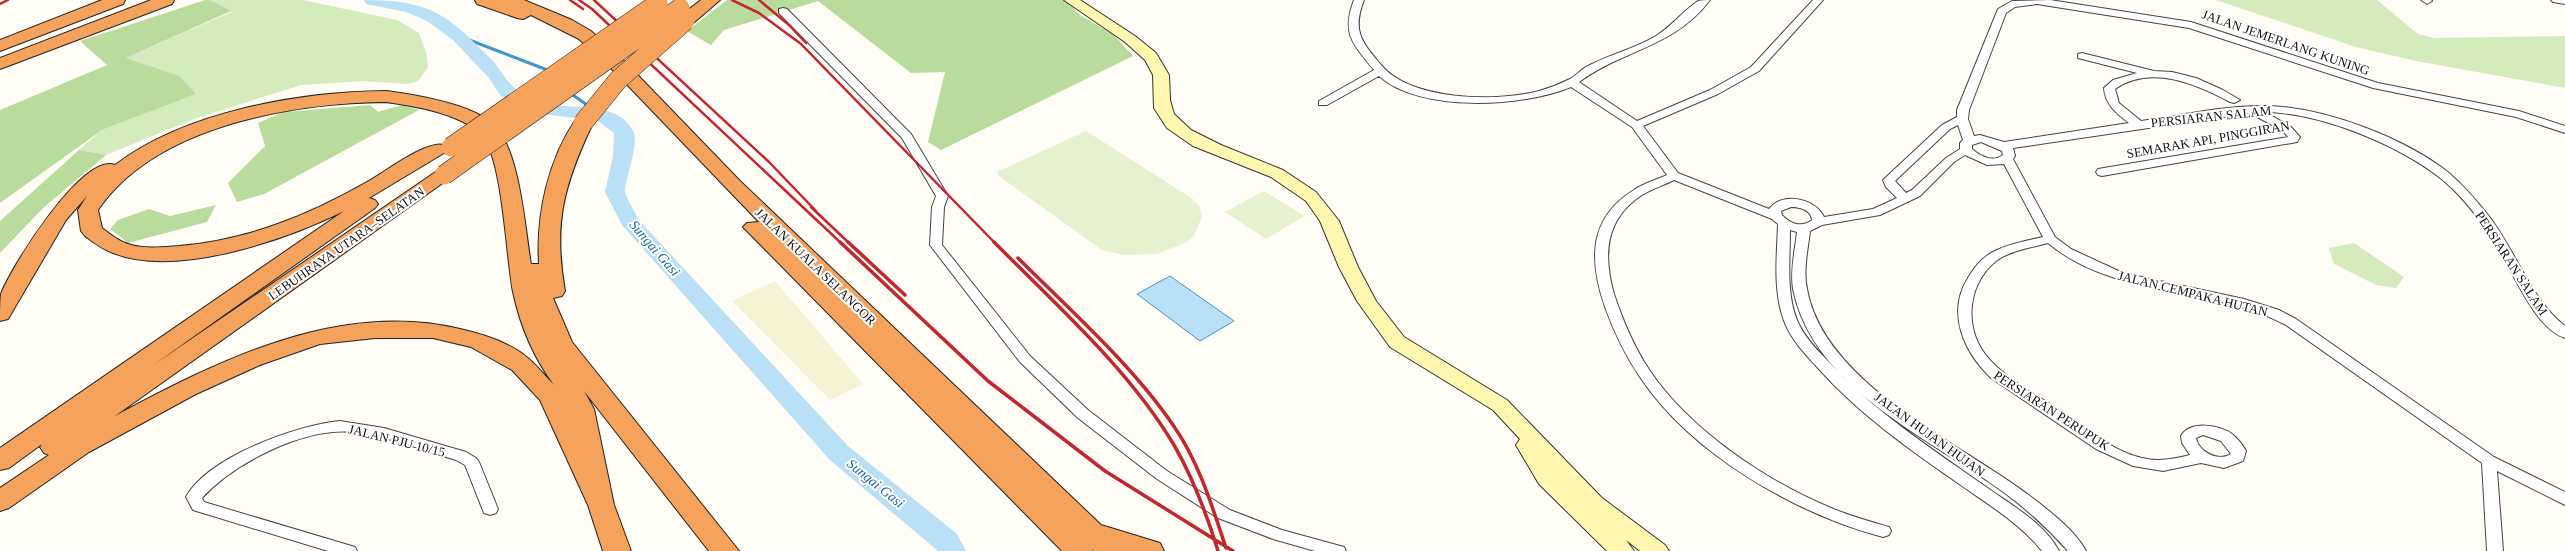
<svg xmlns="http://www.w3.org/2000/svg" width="2565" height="551" font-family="Georgia,serif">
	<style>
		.farmland { fill: #f6f3d4 }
		.green { fill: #d5ebbd }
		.forest { fill: #b9dc9c }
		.pitch { fill: #e6f2cf }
		.water { fill: #b9e0f7; stroke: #3f96cf }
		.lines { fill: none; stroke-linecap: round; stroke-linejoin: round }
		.stream { stroke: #3f96cf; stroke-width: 3 }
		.river { fill: #b9e0f7; fill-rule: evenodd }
		.street-casing { stroke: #444; stroke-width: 2 }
		.secondary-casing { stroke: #333; stroke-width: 2 }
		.highway-casing { stroke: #222; stroke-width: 2 }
		.street { fill: #fff; fill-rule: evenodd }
		.secondary { fill: #fff6b0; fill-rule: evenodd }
		.highway { fill: #f5a25d; fill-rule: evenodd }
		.rail-far1 { stroke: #c4262e; stroke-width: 2.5 }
		.rail { stroke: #c4262e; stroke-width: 3.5 }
		.highway-bridge-casing { stroke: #222; stroke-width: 20; stroke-linecap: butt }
		.highway-bridge { stroke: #f5a25d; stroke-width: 19 }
		.labels { text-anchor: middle; stroke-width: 4; stroke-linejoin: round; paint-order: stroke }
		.street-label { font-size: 13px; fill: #111; stroke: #fff }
		.water-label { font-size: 14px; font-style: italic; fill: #1768a6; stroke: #fff }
	</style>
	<rect width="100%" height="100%" fill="#fffdf5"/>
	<path class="farmland" d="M775 281 863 384 830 400 732 301Z"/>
	<path class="green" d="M210 0H303L397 20 419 33 426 52 428 67 418 81 408 84 363 81 301 85 194 119 106 155 79 150 102 130 196 94 180 76 126 58 231 12Z
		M2216 0H2377L2418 34 2434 38 2565 36V88L2416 61 2356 47Z
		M2354 243 2404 277 2396 288 2376 285 2334 264 2329 248Z"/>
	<path class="forest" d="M205 0H210L231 11 126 58 180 76 196 94 102 130 0 203V110L107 65 80 41Z
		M727 0H1066L1080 15 1114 35 1133 56 941 150 928 142 945 72 911 73 818 1 724 30 711 45 687 31Z
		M370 105 378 112 402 105 419 110 264 194 237 202 228 183 265 146 258 123 284 112Z
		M79 150 106 155 43 208 0 253V221Z
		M216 205 207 222 128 243 110 229 118 220 149 209 170 216Z"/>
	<path class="pitch" d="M1086 131 1193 199 1200 208 1202 217 1194 235 1187 242 1157 254 1124 255 1102 250 999 176 997 172Z
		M1264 191 1305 216 1266 239 1225 212Z"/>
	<path class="water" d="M1170 276 1234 321 1200 341 1137 294Z"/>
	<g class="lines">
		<path class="stream" d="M459 36 550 71
			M570 93 590 107"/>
		<path class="river" d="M364 0C430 0 447 14 492 60 500 68 506 82 515 88 524 95 544 103 554 105 580 109 616 103 632 129 641 142 625 177 625 191 626 199 635 211 638 219L848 446 957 534 966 551H938L830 460 622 225 605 192 613 157 614 133 598 121 543 114 501 96 488 77 453 40 427 21 406 12 366 4Z"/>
		<defs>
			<path id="street" d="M1354 0H1364C1352 31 1361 41 1381 65 1411 101 1497 102 1539 91 1550 88 1560 84 1570 79 1577 75 1582 68 1590 65 1611 54 1636 48 1656 36 1672 26 1683 11 1698 1 1701 0 1706 0 1710 0 1675 47 1622 50 1579 82L1637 121 1710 90 1751 67 1813 0H1823L1759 71 1718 94 1643 126 1678 173 1769 209C1782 191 1816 199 1824 217L1873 209 1897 198 1886 187 1883 180 1942 125 1957 117V110L1998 9 2012 1 2050 0 2191 22 2378 83 2519 111 2565 126V133L2516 117 2373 88 2189 28 2037 4 2015 7 2006 13 1969 110 1968 119 1974 136 1980 135 2004 142 2129 123C2116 113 2105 104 2104 88L2113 80 2137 73 2078 58V54L2082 53 2154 71 2172 72 2196 78 2223 90 2240 100 2234 103 2230 102C2196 84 2151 64 2115 89L2119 103 2141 121C2181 115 2227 105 2267 106 2324 107 2405 138 2449 173 2464 186 2476 200 2488 215 2515 249 2531 300 2565 326V338C2534 329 2510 265 2493 239 2478 217 2461 194 2439 177 2396 144 2321 113 2265 112L2291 127 2300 137 2297 142 2102 176 2098 175 2096 172 2098 169 2288 137 2283 131 2250 113 2013 148 2015 156 2013 159 2055 237 2071 249 2123 273 2244 299 2279 310 2296 319 2494 457 2565 492V505L2497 471 2503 551H2487L2482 463 2286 325C2211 285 2115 299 2048 243 2031 248 2011 250 1996 261 1966 285 1963 332 1990 360 2010 382 2037 395 2061 411 2086 428 2112 451 2142 458 2158 462 2173 459 2190 455L2182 443 2181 436C2190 420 2220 425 2232 434 2237 438 2243 445 2246 451L2243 461 2224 468 2201 463 2163 471 2133 466 2096 449 1991 378C1964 352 1946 313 1968 278 1974 267 1982 258 1993 252 2008 244 2026 241 2043 237L2004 164 1987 165 1965 155 1954 162 1920 196 1880 215 1822 225 1810 231C1808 249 1803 270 1807 289 1824 384 1959 442 2030 496 2049 511 2074 529 2086 551H2068C2049 530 2029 511 2006 494 1932 439 1813 389 1793 289 1790 271 1795 250 1797 232L1790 230C1790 259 1786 293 1797 320 1803 335 1815 348 1826 359 1873 411 1932 449 1989 489 2013 506 2045 524 2059 551H2042C2019 522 1984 502 1955 481 1906 447 1857 412 1817 367 1804 353 1789 337 1783 318 1773 288 1777 255 1778 224L1772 219 1674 180C1664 185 1652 189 1642 195 1605 219 1603 255 1614 294 1623 321 1634 347 1650 371 1690 430 1766 481 1831 508 1850 516 1869 521 1889 527L1891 531 1889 535 1883 537C1796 514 1691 454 1640 377 1625 355 1614 332 1605 307 1589 261 1588 218 1634 190 1644 183 1656 180 1667 175L1632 127 1571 87C1523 107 1420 113 1379 76L1327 105H1319V101L1374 70C1353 44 1341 34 1354 0ZM1958 125 1963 140 1960 143V149L1946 158 1912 190 1906 193 1895 181 1950 129ZM1981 142 2002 151 2003 155C1993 163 1980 156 1972 149V145ZM1791 207C1800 207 1811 210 1812 220 1802 228 1790 224 1782 215L1781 211ZM2203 435 2221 441 2231 454C2218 462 2199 452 2196 438Z
				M2421 0H2431L2432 1 2427 4Z
				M2551 0H2565V4L2553 2Z
				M783 8 787 9 911 134 948 196 944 207 942 245 1030 356 1088 410 1167 471 1230 510 1282 530 1344 547 1346 551H1315L1273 539 1218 518 1157 479 1078 418 1020 362 930 245 932 207 936 196 902 138 779 13V9Z
				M340 421 384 428 466 452 476 458 479 462 498 509 496 513 490 515 484 513 465 465 456 460C422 450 388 436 353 432 304 427 234 463 202 498L204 502 355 547 357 551H328L193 510 186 497C208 457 297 425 340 421Z"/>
			<path id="secondary" d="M1064 0H1080L1135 36 1156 53 1169 75 1170 100 1174 114 1191 130 1221 145 1283 170 1316 192 1339 221 1358 267 1376 301 1404 337 1507 400 1602 498 1665 545 1669 551H1640L1626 540 1634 551H1607L1539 484 1516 445 1520 439 1493 410 1390 347 1357 301 1339 267 1320 221 1306 201 1271 177 1193 146 1167 128 1154 108 1153 75 1145 60 1125 42Z"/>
			<path id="highway" d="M102 0H125L123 4 0 51V40Z
				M151 0H174L172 4 0 69V58Z
				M475 0H524L572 20 591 31 626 63 740 181 1101 525 1160 543 1164 551H1094L1091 549 1093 551H1062L747 231 743 227 747 223 759 222 614 71 579 39 531 15 523 19 517 18 477 4Z
				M701 0H720L691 25H679L676 21 679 17Z
				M386 91C416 95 474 104 495 126 520 152 525 229 531 264H539C536 215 548 160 576 119H590L593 123C564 184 553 223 565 291L562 296 553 298 572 342 739 551H709L584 391 594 409 614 505 631 551H603L588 505 540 400 512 370 471 347 433 338H375L320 344 260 365 196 394 89 452 9 508 0 511V488L49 455 44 453 40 447 42 444 9 468 0 470V448L344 211C285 240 177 278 113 253 102 249 93 242 85 236L81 231 78 210 87 196 66 220 8 319 0 321C0 313 0 301 1 294 11 267 83 152 115 165 186 111 299 92 386 91ZM386 102C415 106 457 113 480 133 503 154 506 258 513 292 520 325 534 358 554 385 546 377 538 367 529 359 511 343 483 334 460 329 339 300 219 360 115 416L454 175 451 171H437L152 366 375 208 378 204 375 200 369 198 444 153 447 149 444 145C426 140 384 173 367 182 307 216 248 240 179 246 163 247 146 249 131 245 120 242 111 235 102 228L98 210C155 126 292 103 386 102Z"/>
		</defs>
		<use href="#street" class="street-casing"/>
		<use href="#secondary" class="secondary-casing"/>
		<use href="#highway" class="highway-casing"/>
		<use href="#street" class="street"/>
		<use href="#secondary" class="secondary"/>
		<use href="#highway" class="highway"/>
		<path class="rail-far1" d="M570 0 583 9
			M579 0 592 9 841 243
			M594 0 769 162 816 211
			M732 0 759 13 801 44 995 243
			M759 0 789 25 806 43
			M0 4 8 0
			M811 207 849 243"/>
		<path class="rail" d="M840 242 988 381 1105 471 1233 551
			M848 242 905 295
			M994 242C1056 305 1128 368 1174 445 1193 478 1207 515 1218 551
			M1018 258C1070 310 1132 365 1173 425 1199 462 1212 506 1226 548"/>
		<defs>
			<path id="highway-bridge" d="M583 123 618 80 685 21
				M451 147 658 3
				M444 175 680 8"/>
		</defs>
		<use href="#highway-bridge" class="highway-bridge-casing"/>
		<use href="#highway-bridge" class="highway-bridge"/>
	</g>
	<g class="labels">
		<g class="street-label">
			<text transform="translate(2286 42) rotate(19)" y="5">JALAN JEMERLANG KUNING</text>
			<text transform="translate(2211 116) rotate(-6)" y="5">PERSIARAN SALAM</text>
			<text transform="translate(2208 139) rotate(-10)" y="5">SEMARAK API, PINGGIRAN</text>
			<text transform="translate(346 243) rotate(-35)" y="5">LEBUHRAYA UTARA–SELATAN</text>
			<text transform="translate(2512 263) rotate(57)" y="5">PERSIARAN SALAM</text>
			<text transform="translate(816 266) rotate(44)" y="5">JALAN KUALA SELANGOR</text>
			<text transform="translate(2193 293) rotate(14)" y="5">JALAN CEMPAKA HUTAN</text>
			<text transform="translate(2052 410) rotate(33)" y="5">PERSIARAN PERUPUK</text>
			<text transform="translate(1930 434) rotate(36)" y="5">JALAN HUJAN HUJAN</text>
			<text transform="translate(397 440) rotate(14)" y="5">JALAN PJU 10/15</text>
		</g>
		<g class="water-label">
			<text transform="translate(655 248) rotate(49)" y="5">Sungai Gasi</text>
			<text transform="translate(876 483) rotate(39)" y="5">Sungai Gasi</text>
		</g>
	</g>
</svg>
